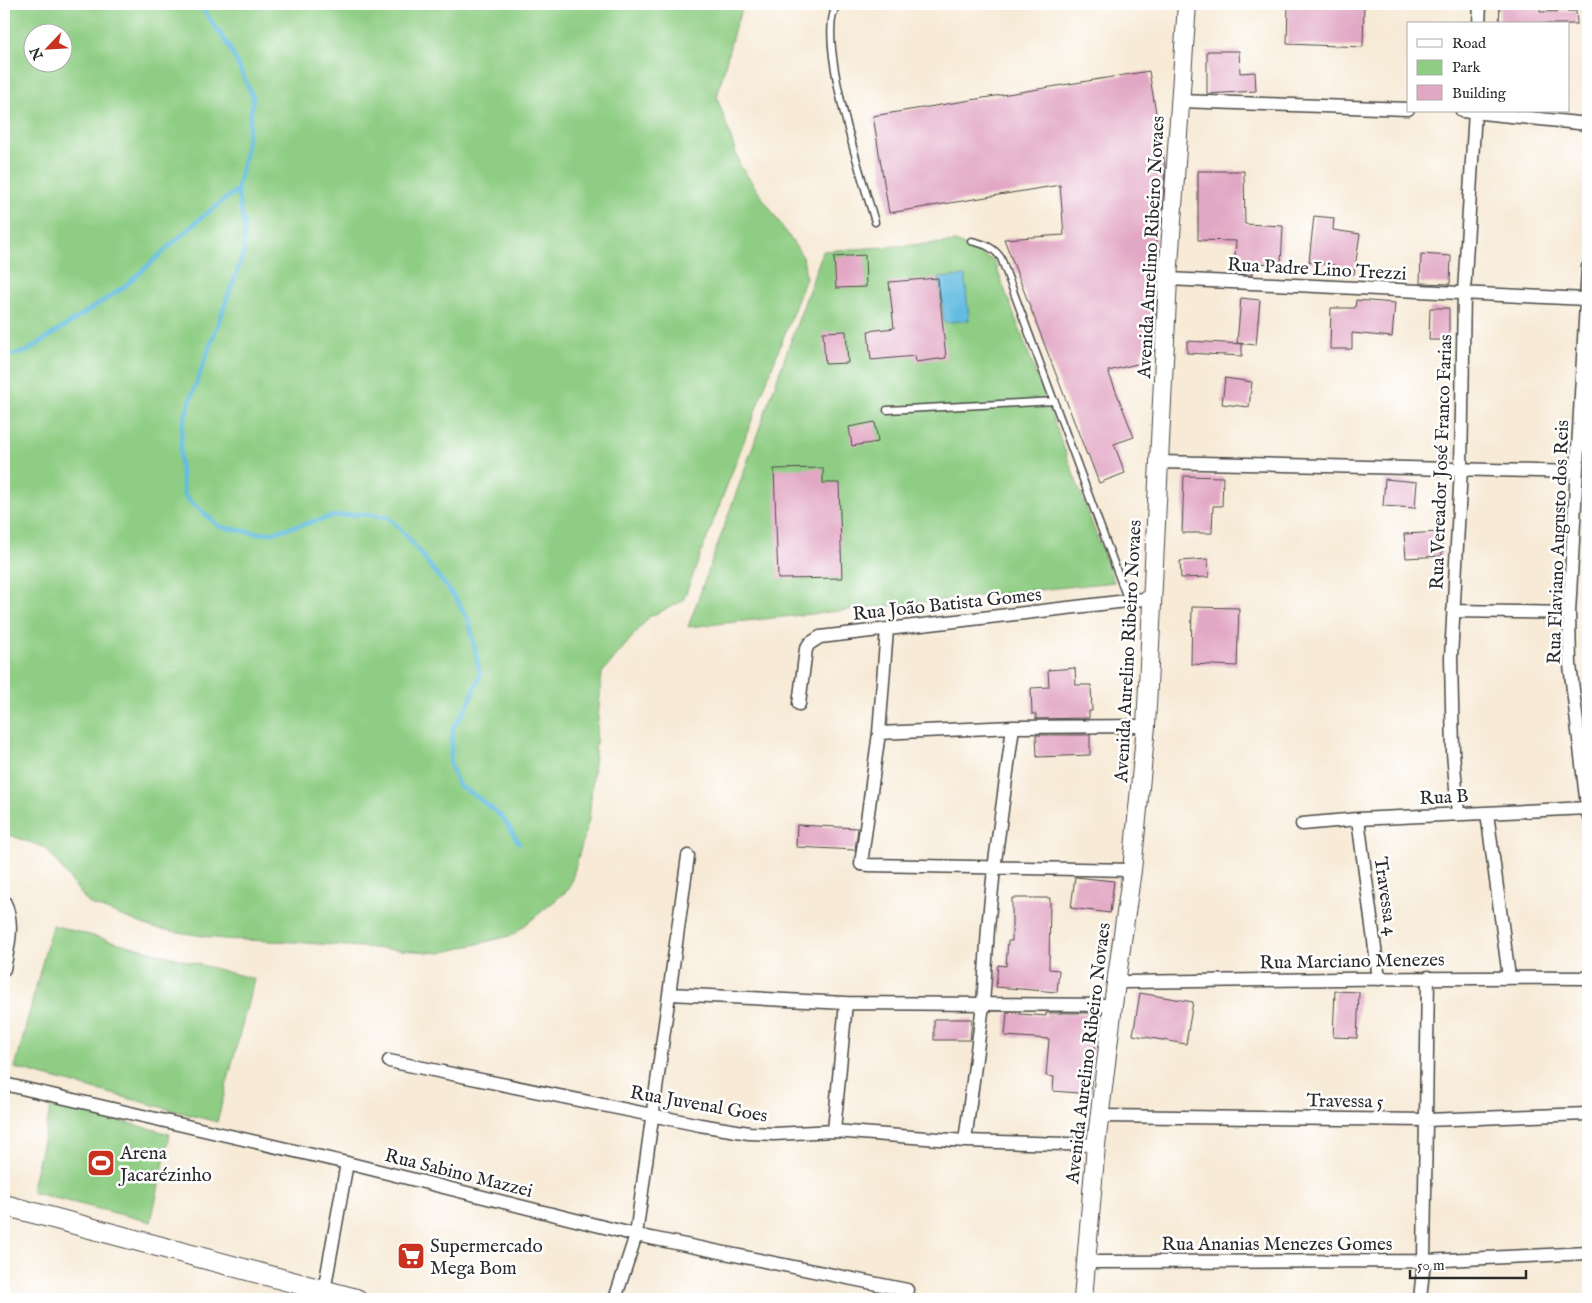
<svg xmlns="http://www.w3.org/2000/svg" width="1592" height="1303" font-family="'IM FELL English',serif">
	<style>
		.green { fill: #8ecd83; stroke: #5c7c57; fill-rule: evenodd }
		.water { fill: #62bce0; stroke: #467486 }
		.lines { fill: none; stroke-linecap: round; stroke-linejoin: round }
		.stream { stroke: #62bce0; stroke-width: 4.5 }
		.building { fill: #e2a7c4 }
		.lane-casing { stroke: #4a4845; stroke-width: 9 }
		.street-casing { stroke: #4a4845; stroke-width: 15 }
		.secondary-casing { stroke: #4a4845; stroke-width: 20 }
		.primary-casing { stroke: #4a4845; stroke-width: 22 }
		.lane { stroke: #fff; stroke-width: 6 }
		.street { stroke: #fff; stroke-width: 12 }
		.secondary { stroke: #fff; stroke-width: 18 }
		.primary { stroke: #fff; stroke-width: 20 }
		.labels { text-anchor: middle; stroke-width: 5; stroke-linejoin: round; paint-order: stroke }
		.street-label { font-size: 19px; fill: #2b2b2b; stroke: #fff }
		.poi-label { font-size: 19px; fill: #2b2b2b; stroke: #fff; text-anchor: start }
	</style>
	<rect width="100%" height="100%" fill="#fff"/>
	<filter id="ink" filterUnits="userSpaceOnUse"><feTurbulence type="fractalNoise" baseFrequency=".02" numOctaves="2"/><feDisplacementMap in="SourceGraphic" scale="10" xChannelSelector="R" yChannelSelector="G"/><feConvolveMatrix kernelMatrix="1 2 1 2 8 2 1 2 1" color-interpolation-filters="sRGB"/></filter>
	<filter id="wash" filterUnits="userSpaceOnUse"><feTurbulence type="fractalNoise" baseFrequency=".0096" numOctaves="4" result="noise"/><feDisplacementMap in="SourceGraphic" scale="20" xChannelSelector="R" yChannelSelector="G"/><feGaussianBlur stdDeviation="1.12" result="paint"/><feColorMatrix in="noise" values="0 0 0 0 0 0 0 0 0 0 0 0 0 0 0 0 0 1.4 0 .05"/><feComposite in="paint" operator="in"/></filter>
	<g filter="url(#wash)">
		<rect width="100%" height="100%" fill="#f7ead6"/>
		<path class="green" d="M4 4H744L735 27 717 97 740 165 803 257 806 278 683 601 649 617 602 673 589 820 569 889 513 935 441 953 293 942 222 939 153 928 88 903 46 848 4 833ZM32 32H62V62H32Z
			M958 242 994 261 1114 582 688 627 823 251Z
			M52 925 254 979 217 1122 15 1068Z
			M52 1103 170 1134 151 1222 31 1192Z"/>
		<path class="water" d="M965 276 969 320 944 323 939 278Z"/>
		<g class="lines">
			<path class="stream" d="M237 190 244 226V252L190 401 182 427 180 462 184 496 220 527 256 533H271L334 516 363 514 388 517 406 535 456 599 469 621 475 650 480 675 467 707 453 728 450 764 458 785 480 799 503 818 519 843
				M4 356 26 352 124 287 201 218 237 190 245 156 253 97 229 46 199 4"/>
		</g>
		<g id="blocks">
			<path class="building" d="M1288 4H1364L1363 47 1287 44Z
				M1500 4H1540V12L1576 11 1577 24H1499Z
				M1207 51H1239L1240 73 1255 72 1256 91 1207 94Z
				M1149 71 1165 167 1161 228 1155 229 1158 268 1154 352 1142 351 1141 363 1108 371 1134 437 1114 444 1125 473 1099 483 1088 454 1087 455 1004 239 1064 235 1060 185 889 213 873 116Z
				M1198 171H1244L1245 224 1283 226 1281 264 1253 263 1252 275 1234 274 1236 241 1198 240Z
				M1314 216 1334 218 1333 230 1360 234 1354 274 1334 271V265L1309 262Z
				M1421 254 1451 256 1450 284 1420 283Z
				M865 255 866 287 836 288 834 257Z
				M938 278 946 358 916 362 915 356 871 360 868 331 894 328 889 282Z
				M1241 298 1260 300 1256 345 1237 343Z
				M1356 300 1395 303 1392 337 1352 333V349H1330L1331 308H1355Z
				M1430 308H1449V340H1429Z
				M846 331 848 363 825 364 823 332Z
				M1187 341 1242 344V356L1187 353Z
				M1225 378 1252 382 1249 407 1222 404Z
				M875 422 878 442 852 446 849 427Z
				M823 468V483H839L842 578 778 579 774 469Z
				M1184 476 1223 477 1222 506H1213L1212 533H1182Z
				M1385 479 1417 482 1415 508 1383 506Z
				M1441 532 1442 556 1406 558 1404 534Z
				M1208 559 1209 577 1181 578 1180 561Z
				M1192 607 1239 608 1237 666 1191 664Z
				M1075 668 1076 685H1091L1092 711H1089V718L1036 719V714H1032L1031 688 1049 687 1048 670Z
				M1036 735H1090V755L1037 757Z
				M797 825 858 828 855 850 796 847Z
				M1075 877 1114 881 1110 913 1071 908Z
				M1012 898H1050L1049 969 1059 970 1057 992 996 987 998 965 1006 966 1008 941H1012Z
				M1335 991 1359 992 1357 1038 1333 1037Z
				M1140 993 1193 1002 1186 1044 1133 1035Z
				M1007 1013 1046 1016V1013H1101L1099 1036 1096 1035 1090 1094 1053 1091 1054 1077 1046 1076 1049 1039 1005 1036Z
				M934 1019H972L970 1040H934Z"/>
		</g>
	</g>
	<g filter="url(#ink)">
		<use href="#blocks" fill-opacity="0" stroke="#4a4845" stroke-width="1"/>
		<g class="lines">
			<defs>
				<path id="lane" d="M838 4C813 32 864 184 875 222
					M971 241C985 244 993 247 1001 258L1128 601
					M887 410 1055 401"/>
				<path id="street" d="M1479 24 1480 4
					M1180 101 1408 109
					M1462 111 1588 124
					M1588 267 1569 613 1570 665 1588 814
					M1168 279 1586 299
					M1159 462 1576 472
					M1453 611 1569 613
					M887 629 879 733 861 864 869 865 1132 870
					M799 704 806 649 809 644 820 637 1152 598
					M879 733 1013 727 1146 726
					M1487 813 1509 977
					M1458 814 1453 752 1451 658 1461 469 1464 293 1475 111
					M1358 819 1379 979
					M1302 824 1358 819 1588 808
					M4 901C15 923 8 947 4 969
					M1116 982C1274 980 1431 977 1588 978
					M670 994 846 1003 1113 1005
					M389 1061 700 1125 749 1133 774 1134 834 1131 965 1141 1096 1145
					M4 1084 347 1163 636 1235 907 1290
					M1101 1116 1426 1120 1588 1114
					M834 1131 846 1003
					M965 1141 983 1005 988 928 994 869 1013 727
					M1085 1262 1424 1261 1588 1253
					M324 1291 347 1163
					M615 1299 636 1235 688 856
					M1420 1299 1424 1261 1428 977"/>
				<path id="secondary" d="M1083 1299 1096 1145 1113 1005 1132 870 1146 726 1168 279 1187 4"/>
				<path id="primary" d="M4 1205 356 1299"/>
			</defs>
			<use href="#lane" class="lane-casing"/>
			<use href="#street" class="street-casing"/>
			<use href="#secondary" class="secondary-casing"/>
			<use href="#primary" class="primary-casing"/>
			<use href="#lane" class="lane"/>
			<use href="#street" class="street"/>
			<use href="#secondary" class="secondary"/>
			<use href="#primary" class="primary"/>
		</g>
	</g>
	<defs>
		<symbol id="stadium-square" viewBox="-11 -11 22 22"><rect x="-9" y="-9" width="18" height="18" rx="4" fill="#c8321e" stroke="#fff"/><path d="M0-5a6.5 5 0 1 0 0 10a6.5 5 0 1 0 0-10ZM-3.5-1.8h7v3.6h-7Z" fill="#fff"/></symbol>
		<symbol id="supermarket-square" viewBox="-11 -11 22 22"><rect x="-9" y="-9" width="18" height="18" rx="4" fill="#c8321e" stroke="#fff"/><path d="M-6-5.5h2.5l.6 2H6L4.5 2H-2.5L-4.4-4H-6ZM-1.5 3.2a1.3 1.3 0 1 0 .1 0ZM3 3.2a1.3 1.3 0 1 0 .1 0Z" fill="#fff"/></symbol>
	</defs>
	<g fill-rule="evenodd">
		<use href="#stadium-square" x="85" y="1147" width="32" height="32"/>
		<use href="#supermarket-square" x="395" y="1240" width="32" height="32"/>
	</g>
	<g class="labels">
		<g class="street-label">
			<text transform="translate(1150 247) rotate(-87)" y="7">Avenida Aurelino Ribeiro Novaes</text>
			<text transform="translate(1317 268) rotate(3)" y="7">Rua Padre Lino Trezzi</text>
			<text transform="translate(1440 462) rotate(-88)" y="7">Rua Vereador José Franco Farias</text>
			<text transform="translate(1557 542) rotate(-88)" y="7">Rua Flaviano Augusto dos Reis</text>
			<text transform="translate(947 603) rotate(-6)" y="7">Rua João Batista Gomes</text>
			<text transform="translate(1127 651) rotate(-87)" y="7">Avenida Aurelino Ribeiro Novaes</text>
			<text transform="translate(1444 796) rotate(-3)" y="7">Rua B</text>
			<text transform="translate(1387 896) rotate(82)" y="7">Travessa 4</text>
			<text transform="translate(1352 960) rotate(-1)" y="7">Rua Marciano Menezes</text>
			<text transform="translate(1087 1053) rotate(-83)" y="7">Avenida Aurelino Ribeiro Novaes</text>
			<text transform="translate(1345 1100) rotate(1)" y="7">Travessa 5</text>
			<text transform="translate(699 1103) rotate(10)" y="7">Rua Juvenal Goes</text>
			<text transform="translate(459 1172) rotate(14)" y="7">Rua Sabino Mazzei</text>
			<text x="1277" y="1250">Rua Ananias Menezes Gomes</text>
		</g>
		<g class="poi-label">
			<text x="120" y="1159">Arena<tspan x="120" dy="22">Jacarézinho</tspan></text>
			<text x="430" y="1252">Supermercado<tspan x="430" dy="22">Mega Bom</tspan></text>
		</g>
	</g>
	<rect width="1592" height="1303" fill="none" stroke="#fff" stroke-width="20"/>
	<rect x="1407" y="22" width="162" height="90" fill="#ffffff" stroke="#aaaaaa"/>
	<rect x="1417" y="39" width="25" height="8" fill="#ffffff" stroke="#aaaaaa"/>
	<text x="1452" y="48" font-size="15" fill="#2b2b2b">Road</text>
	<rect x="1417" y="60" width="25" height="15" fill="#8ecd83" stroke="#aaaaaa"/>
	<text x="1452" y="72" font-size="15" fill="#2b2b2b">Park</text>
	<rect x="1417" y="85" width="25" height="15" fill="#e2a7c4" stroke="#aaaaaa"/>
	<text x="1452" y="98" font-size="15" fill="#2b2b2b">Building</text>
	<g transform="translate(48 48) rotate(245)"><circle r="24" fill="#ffffff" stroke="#aaaaaa"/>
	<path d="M0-4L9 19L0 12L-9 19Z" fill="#c8321e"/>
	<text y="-8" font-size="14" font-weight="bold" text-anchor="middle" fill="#2b2b2b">N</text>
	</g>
	<path d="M1410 1270v8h116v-8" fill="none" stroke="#2b2b2b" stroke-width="2.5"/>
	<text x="1417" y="1270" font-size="15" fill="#2b2b2b" stroke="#ffffff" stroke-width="4" paint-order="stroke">50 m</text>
</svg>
